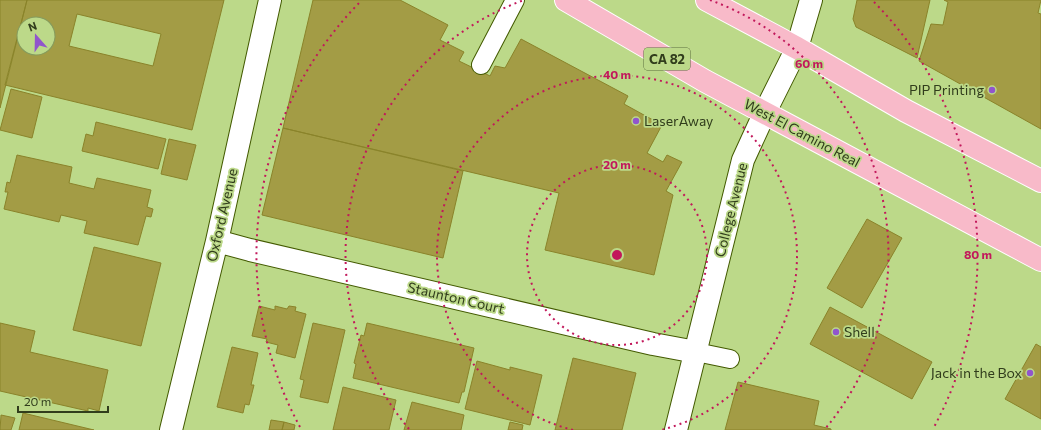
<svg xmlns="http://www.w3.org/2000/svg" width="1041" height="430" font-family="Commissioner,sans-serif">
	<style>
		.building { fill: #a39c45; stroke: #8a832a; fill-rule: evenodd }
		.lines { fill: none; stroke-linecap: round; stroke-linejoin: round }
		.service-casing { stroke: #435a00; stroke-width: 20 }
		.minor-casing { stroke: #435a00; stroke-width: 24 }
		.primary-casing { stroke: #fff; stroke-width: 24 }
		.service { stroke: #fff; stroke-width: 18 }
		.minor { stroke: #fff; stroke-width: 22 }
		.primary { stroke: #f8bac9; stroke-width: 22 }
		.ring { fill: none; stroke: #c2185b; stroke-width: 2; stroke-dasharray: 2 4 }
		.poi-dot { fill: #9155cc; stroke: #bcd989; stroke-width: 1.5 }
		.labels { text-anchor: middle; stroke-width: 3.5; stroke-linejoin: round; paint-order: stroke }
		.shield { fill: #bcd989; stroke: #5b6c3d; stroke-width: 1 }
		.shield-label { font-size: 13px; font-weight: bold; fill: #313d1c }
		.poi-label { font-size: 14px; fill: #313d1c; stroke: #bcd989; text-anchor: end }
		.street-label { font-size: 14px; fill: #313d1c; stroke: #bcd989 }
		.centre { fill: #c2185b; stroke: #bcd989; stroke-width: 2 }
		.ring-label { font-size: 12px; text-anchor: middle; font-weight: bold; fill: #c2185b; stroke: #bcd989; stroke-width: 3.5; stroke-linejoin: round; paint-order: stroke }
	</style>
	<rect width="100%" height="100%" fill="#bcd989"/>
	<path class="building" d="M0 0H27L0 108Z
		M27 0H224L192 130 5 85ZM77 14 161 34 153 66 69 46ZM24 24H48V48H24Z
		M313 0H400L448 25 440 40 464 52 459 61 490 76 495 66 505 68 521 39 628 96 624 104 662 125 647 153 663 162 667 155 682 162 666 191 673 195 654 275 545 250 559 193 283 128Z
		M857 0H930L917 58 856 27 853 19Z
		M944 0H1041L1038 13 1041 14V129L919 61 931 24 943 25 948 2Z
		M11 89 42 97 32 138 0 130Z
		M96 122 166 139 158 169 82 151 86 134 93 136Z
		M283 128 463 171 443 258 262 215Z
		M169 139 196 145 187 180 161 174Z
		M17 155 72 167 69 183 94 189 97 178 151 190 147 207 153 209 151 217 146 216 138 245 84 233 87 221 61 215 59 222 4 209 8 192H5L7 182 10 183Z
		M867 219 902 238 862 308 827 288Z
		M94 247 161 263 141 346 73 330Z
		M259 306 275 310V306L287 309 289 306 296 307 295 311 306 314 295 358 276 353 278 345 266 342 267 339 252 336Z
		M830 307 932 362 912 399 810 344Z
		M0 323 35 331 30 352 108 370 99 411 88 408V411L0 391Z
		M313 323 345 330 328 403 300 397 304 380 300 379Z
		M367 323 474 348 464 392H462L459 403 353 378 356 364 354 363 361 335 364 336Z
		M1036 344 1041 347V419L1005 399Z
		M232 347 258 353 251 385H254L249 405 245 404 243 413 217 407Z
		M573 358 636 373 622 430H555Z
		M477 361 510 370V367L542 375 530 425 465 409Z
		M738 382 819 401 814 425 831 429V430H725Z
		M343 387 396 400 389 430H333Z
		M412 402 464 415 461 430H404Z
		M23 413 94 430H19Z
		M1 415 15 418 11 430H0Z
		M271 420 284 422 282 430H269Z
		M284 422 295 425 294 430H282Z
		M510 422 523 425 522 430H508Z"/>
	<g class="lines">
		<defs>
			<path id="service" d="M481 65 515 0
				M696 352 730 359"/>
			<path id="minor" d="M217 241 250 250 653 344 696 352
				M171 430 217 241 270 0
				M676 430 743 160 765 112 797 48 811 0"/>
			<path id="primary" d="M566 0 705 81 1041 260
				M707 0 797 48 906 111 1041 181"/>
		</defs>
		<use href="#service" class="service-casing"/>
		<use href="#minor" class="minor-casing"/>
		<use href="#primary" class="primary-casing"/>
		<use href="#service" class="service"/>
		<use href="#minor" class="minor"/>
		<use href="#primary" class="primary"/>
	</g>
	<g class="ring">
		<circle cx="617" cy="255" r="90"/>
		<path d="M573 430A180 180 0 1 1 661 430"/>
		<path d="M409 429A271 271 0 0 1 524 0M710 0A271 271 0 0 1 825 429"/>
		<path d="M300 427A361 361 0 0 1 360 2M874 2A361 361 0 0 1 934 427"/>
	</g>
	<g class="poi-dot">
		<circle cx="992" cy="90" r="4"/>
		<circle cx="636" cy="121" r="4"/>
		<circle cx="836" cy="332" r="4"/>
		<circle cx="1030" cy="373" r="4"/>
	</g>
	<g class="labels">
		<rect class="shield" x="644" y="48" width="46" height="22" rx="3"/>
		<g class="shield-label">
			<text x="667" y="64">CA 82</text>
		</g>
		<g class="poi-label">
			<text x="984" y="95">PIP Printing</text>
			<text x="644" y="126" text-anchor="start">LaserAway</text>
			<text x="844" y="337" text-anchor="start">Shell</text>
			<text x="1022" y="378">Jack in the Box</text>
		</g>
		<g class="street-label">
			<text transform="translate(802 133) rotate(28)" y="5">West El Camino Real</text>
			<text transform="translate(731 210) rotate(-76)" y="5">College Avenue</text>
			<text transform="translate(222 215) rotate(-77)" y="5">Oxford Avenue</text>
			<text transform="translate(456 298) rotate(13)" y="5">Staunton Court</text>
		</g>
	</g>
	<circle cx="617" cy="255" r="6" class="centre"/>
	<g class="ring-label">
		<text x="809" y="68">60 m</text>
		<text x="617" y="79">40 m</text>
		<text x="617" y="169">20 m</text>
		<text x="978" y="259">80 m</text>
	</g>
	<g transform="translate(36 36) rotate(340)"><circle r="19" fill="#bcd989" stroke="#849b5d"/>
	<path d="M0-3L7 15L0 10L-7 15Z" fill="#9155cc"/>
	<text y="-6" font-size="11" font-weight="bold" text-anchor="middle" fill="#313d1c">N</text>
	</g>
	<path d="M18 406v6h90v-6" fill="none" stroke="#313d1c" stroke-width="2"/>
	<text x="24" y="406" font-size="12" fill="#313d1c" stroke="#bcd989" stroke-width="3" paint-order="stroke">20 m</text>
</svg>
